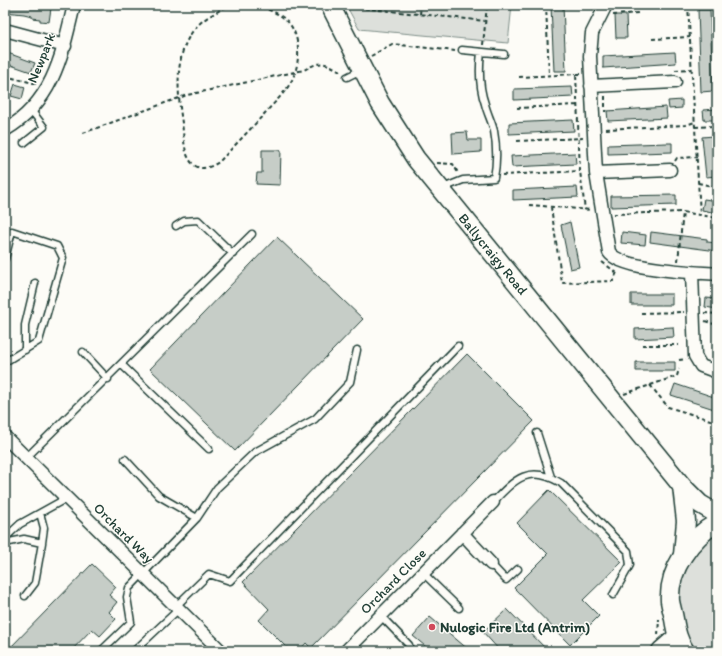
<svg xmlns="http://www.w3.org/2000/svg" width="722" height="656" font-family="Itim,sans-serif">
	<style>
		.green { fill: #dde0db; stroke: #7e8e88 }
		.building { fill: #c6cdc7; stroke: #1f3d34 }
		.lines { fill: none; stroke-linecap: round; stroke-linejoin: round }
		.lane-casing { stroke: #1f3d34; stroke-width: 9 }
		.street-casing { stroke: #1f3d34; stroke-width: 15 }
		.secondary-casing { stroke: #1f3d34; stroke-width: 21 }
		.path { stroke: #1f3d34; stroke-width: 2; stroke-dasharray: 4 3; stroke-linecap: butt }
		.lane { stroke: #fdfcf7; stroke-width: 6 }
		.street { stroke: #fdfcf7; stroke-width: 12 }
		.secondary { stroke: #fdfcf7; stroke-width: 18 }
		.poi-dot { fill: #d1495b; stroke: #fdfcf7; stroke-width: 1.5 }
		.labels { text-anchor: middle; stroke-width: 3; stroke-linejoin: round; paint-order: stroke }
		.street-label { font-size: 14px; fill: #1f3d34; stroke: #fdfcf7 }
		.poi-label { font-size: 14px; font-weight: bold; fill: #1f3d34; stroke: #fdfcf7; text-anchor: start }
	</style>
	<rect width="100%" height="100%" fill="#fdfcf7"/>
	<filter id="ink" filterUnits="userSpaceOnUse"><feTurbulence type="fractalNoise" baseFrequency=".025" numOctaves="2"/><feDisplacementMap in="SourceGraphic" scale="8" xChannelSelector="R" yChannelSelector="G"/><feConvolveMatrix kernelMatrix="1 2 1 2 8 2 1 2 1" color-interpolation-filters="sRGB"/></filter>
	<g filter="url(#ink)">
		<path class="green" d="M346 5H512L508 43 359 29Z
			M717 532V651H694C674 622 673 585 692 555 698 546 709 539 717 532Z"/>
		<path class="building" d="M5 5H32L51 8 49 22 40 21V19L32 18V16L24 14 5 12Z
			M551 6H563L566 71H554Z
			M698 10H710L713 91 701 92Z
			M615 15H626L627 38H616Z
			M5 52 35 63 31 72 5 63Z
			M675 52 676 63 603 68V56Z
			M15 84 25 87 22 99 11 96Z
			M572 87 573 97 514 100V89Z
			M682 100V108L669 109 668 101Z
			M666 107 667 118 608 121 607 111Z
			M717 109V120H704L703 110Z
			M573 120 574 131 509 134V123Z
			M467 132 468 140H481V152L453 154 452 133Z
			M714 136 717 176 706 177 702 137Z
			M667 143H672V152L608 154V145Z
			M262 150H281L280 185 256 184 257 173H262Z
			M575 153 576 164 512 167 511 156Z
			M577 187 578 197 513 200V190Z
			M676 195V205L611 207V196Z
			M704 199 717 201V213L702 210Z
			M570 222 579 267 570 269 561 225Z
			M622 232 646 235 645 245 621 243Z
			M651 232 707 239V242L717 243V251L650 242Z
			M277 237 363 319 235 451 150 369Z
			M631 294H672V305H631Z
			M706 298 717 299V309L705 307Z
			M673 327 674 337 635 339V329Z
			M467 354 534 421 311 648 306 643 299 651H290L259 620 269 609 243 582Z
			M636 362H675V371H636Z
			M675 384 717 398V410L671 395Z
			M549 490 622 562 583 600 599 616 570 645 514 588 548 554 517 523Z
			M92 564 116 587 109 595 117 602 109 612 116 619 100 636 92 629 71 651H7Z
			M507 609 548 651H500L483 632Z
			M430 617 470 651H431L413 636Z"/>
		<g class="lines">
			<defs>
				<path id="lane" d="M462 50 504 54
					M347 77 361 70
					M24 143 44 127 31 110
					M443 188 463 180 494 178C497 162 497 147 494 131 492 122 487 113 485 104 479 87 479 69 481 52
					M176 226 184 221 198 220 233 254
					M5 259 12 231 57 246 63 258 39 341 5 362
					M25 350V325L35 283
					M83 352 108 379
					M122 365 209 449
					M537 433 551 477
					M26 458 252 234
					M125 459 159 496 197 518
					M493 502C515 479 529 464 561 483L628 551 630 565 613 595
					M5 538 20 524 67 498
					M5 543 24 539 42 543
					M491 564 506 580 518 569
					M423 573 459 608
					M25 596 35 583 42 543 44 528 40 513
					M176 606 209 574 230 581 458 346
					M381 616 409 645 408 651
					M101 651 131 622 127 597 129 588 197 518 217 488 255 452 315 419 350 382 357 350
					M134 651 179 609"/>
				<path id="street" d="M606 5 592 33 590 56 596 173 609 252C620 270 695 272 717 274
					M5 30 65 46
					M591 86 675 82
					M5 130C53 102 62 56 74 5
					M596 173 670 170
					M692 272 695 356 701 366 717 372
					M5 437 221 651
					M462 533 491 564
					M346 651 493 502"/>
				<g id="secondary">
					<path id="s1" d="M330 5 380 103 416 159 682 486 700 504 717 514"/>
					<path d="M682 486 686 521 683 555"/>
					<path d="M661 651 677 637"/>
					<path d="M685 651C678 641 676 631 674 619 673 613 671 607 670 601 668 570 691 537 717 523"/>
				</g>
			</defs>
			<use href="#lane" class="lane-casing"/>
			<use href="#street" class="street-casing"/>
			<use href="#secondary" class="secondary-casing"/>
			<path class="path" d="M247 5C241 5 234 5 229 6 224 7 219 11 215 13 173 34 176 82 182 123 184 135 183 153 192 163 200 172 211 167 219 162 234 146 250 130 265 113 274 103 286 92 292 80 301 62 301 34 286 20 276 11 264 8 253 5
				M546 5 549 75
				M688 5 700 215
				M351 7 486 21
				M420 14 421 5
				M613 15 638 13 637 5
				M652 39 690 37
				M483 45 487 5
				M371 56 392 44 455 51
				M675 70 692 69
				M581 74H576L580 171 585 210
				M5 76 37 84
				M519 77 576 74
				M713 94H717
				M605 96V112
				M517 108 577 105
				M695 127 717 126
				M606 129 686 125 695 122
				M83 133 187 95 304 70C322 60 324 62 342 72
				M517 141 583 138
				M675 161 677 158 697 157
				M437 163 453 164 458 173
				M502 175 580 171
				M698 183 717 187
				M529 205 592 210
				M551 207 562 283 613 281 618 270
				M613 214 683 212 717 218
				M678 261 683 212
				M602 262 617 273
				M641 313 684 312
				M704 313 717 314
				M705 321 717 325
				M642 345H679
				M679 360 686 359
				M650 385 668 407 717 422
				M624 394 677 376 679 369
				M658 635 659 619
				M643 651 648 647"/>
			<use href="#lane" class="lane"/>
			<use href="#street" class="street"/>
			<use href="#secondary" class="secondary"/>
		</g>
	</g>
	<circle class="poi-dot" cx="432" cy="627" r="4"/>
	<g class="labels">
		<g class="street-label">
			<text transform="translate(41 58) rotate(-68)" y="5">Newpark</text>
			<text dy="5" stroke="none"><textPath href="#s1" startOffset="299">Ballycraigy Road</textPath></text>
			<text transform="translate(124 533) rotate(45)" y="5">Orchard Way</text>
			<text transform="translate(393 581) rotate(-45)" y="5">Orchard Close</text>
		</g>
		<g class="poi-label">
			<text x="440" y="632">Nulogic Fire Ltd (Antrim)</text>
		</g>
	</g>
	<rect width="722" height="656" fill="none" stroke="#fdfcf7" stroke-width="20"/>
	<rect x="10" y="10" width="702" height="636" fill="none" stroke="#1f3d34" stroke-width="1.5" filter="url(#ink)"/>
</svg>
